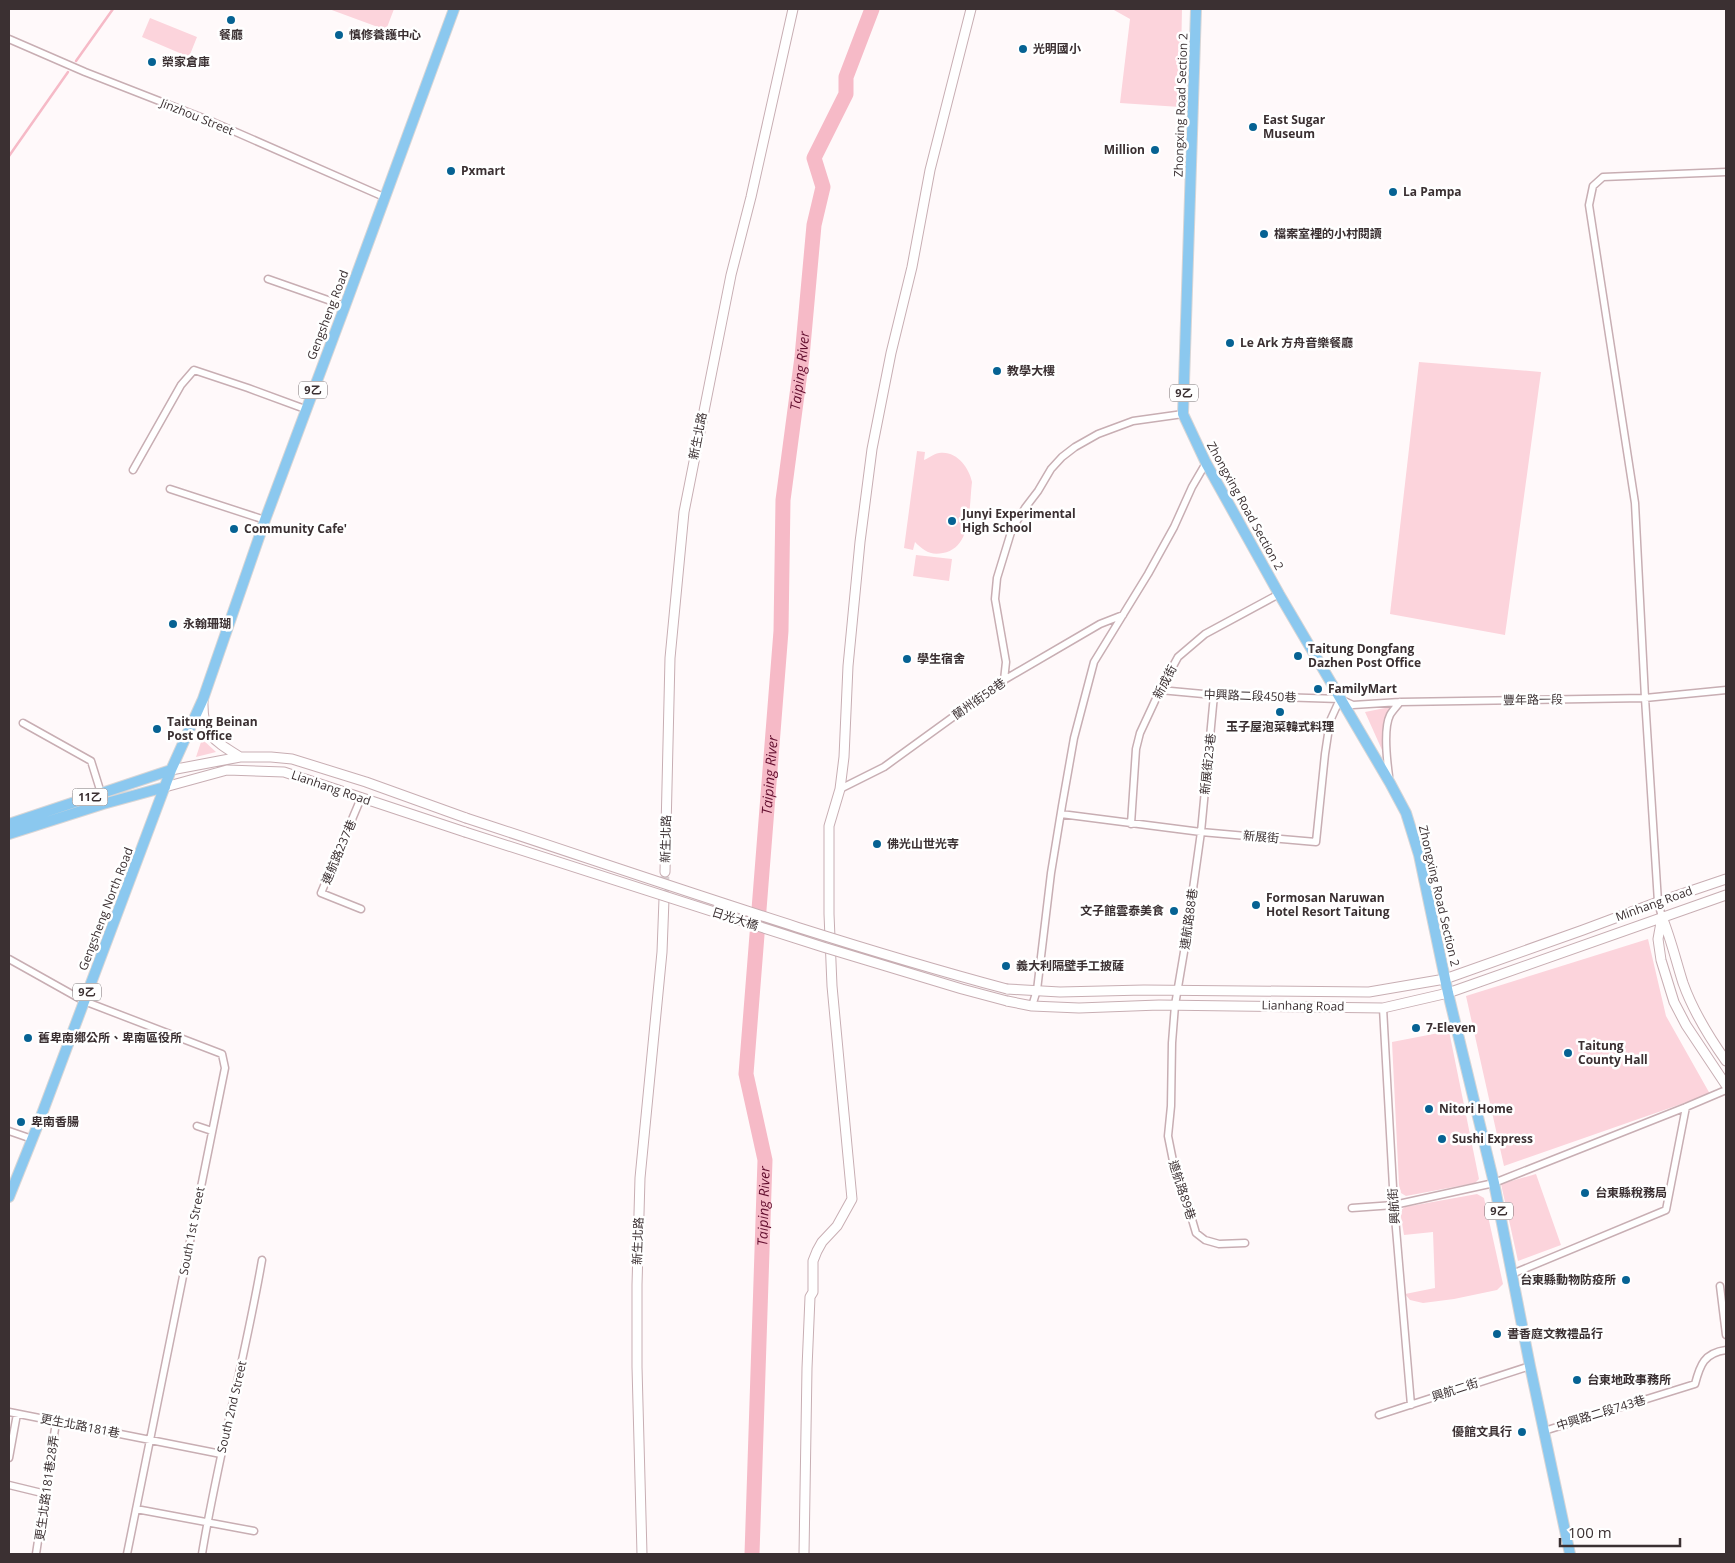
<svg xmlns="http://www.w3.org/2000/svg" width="1735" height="1563" font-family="'Open Sans','Noto Sans TC',sans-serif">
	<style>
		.green { fill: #fcd4dc }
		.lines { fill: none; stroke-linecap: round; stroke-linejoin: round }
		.stream { stroke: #f6bac7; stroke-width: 2.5 }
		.river { stroke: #f6bac7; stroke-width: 15 }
		.secondary-tunnel { stroke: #d8d1d2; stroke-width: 9; stroke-dasharray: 9 4.5; stroke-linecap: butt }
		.street-casing { stroke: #c8aeb3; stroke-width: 9 }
		.secondary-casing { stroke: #c8aeb3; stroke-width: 11 }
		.primary-casing { stroke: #d8d6d6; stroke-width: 12 }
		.street { stroke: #fff; stroke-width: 6 }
		.secondary { stroke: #fff; stroke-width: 9 }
		.primary { stroke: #8bc8ef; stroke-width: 10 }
		.secondary-bridge-casing { stroke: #c8aeb3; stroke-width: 11; stroke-linecap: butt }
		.secondary-bridge { stroke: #fff; stroke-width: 9 }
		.poi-dot { fill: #066293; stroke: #fff; stroke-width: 2 }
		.labels { text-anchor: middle; stroke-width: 5; stroke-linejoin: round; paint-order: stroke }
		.shield { fill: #fff; stroke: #766e70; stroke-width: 1 }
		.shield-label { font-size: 11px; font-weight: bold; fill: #3b3032 }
		.poi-label { font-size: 12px; font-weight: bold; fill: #3b3032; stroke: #fff; text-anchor: start }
		.street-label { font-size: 12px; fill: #3b3032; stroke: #fff }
		.water-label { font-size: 14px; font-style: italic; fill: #620d2e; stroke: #fff }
	</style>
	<rect width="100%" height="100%" fill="#fff9fa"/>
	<path class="green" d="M329 9H394L386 30Z
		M1114 9H1182L1180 107 1120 103 1130 19 1114 10Z
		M150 18 197 37 189 57 142 37Z
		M1419 362 1541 372 1505 635 1390 614Z
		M917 451 925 452 924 460C929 458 933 454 939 453 956 450 969 467 972 482 969 506 972 548 943 553 930 556 923 550 915 542L913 550 904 548Z
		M916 555 952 559 949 581 913 576Z
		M1390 707 1387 712 1382 750 1365 712Z
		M202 739 216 752 196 757Z
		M1648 939 1666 1016 1710 1094 1504 1166 1466 996Z
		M1449 1031 1479 1179 1475 1183 1406 1196 1401 1193 1399 1185 1392 1042Z
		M1536 1174 1561 1245 1518 1261 1501 1184Z
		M1477 1194 1484 1198 1503 1284 1497 1290 1454 1299 1423 1303 1410 1300 1405 1294 1435 1288 1433 1232 1404 1235 1400 1211 1405 1207Z"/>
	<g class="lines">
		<path class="stream" d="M76 61 113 9
			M9 156 68 72"/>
		<path class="river" id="s1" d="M752 1554 765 1160 746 1074 781 631 783 500 802 357 814 225 823 187 814 158 846 94V77L872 9"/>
		<path class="secondary-tunnel" d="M664 899 665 872"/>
		<defs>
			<path id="street" d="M9 39 85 72 213 122 384 197
				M268 279 345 306
				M133 470 181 385 194 370 248 388 305 409
				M170 489 265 520
				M1004 680 1006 662 995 599 997 578 1012 529 1025 508 1038 491 1051 469 1062 457 1075 447 1098 434 1133 421 1183 414
				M1160 690 1214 695 1340 699 1353 705 1400 702 1645 698 1726 690
				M1214 695 1201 832 1185 946 1175 1005 1172 1043 1171 1106 1168 1136 1175 1171 1186 1199 1196 1233 1205 1240 1219 1244 1245 1243
				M23 723 91 761 101 793
				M1389 776C1387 761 1383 729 1390 715 1392 711 1397 706 1400 702
				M840 789 884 767 1004 680 1100 624 1123 615
				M361 798 321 893 361 909
				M1061 814 1201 832 1316 842 1325 754 1330 721 1340 699
				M1131 824 1136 749 1140 733 1160 690 1178 657 1205 634 1279 594
				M1662 917 1658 902 1645 698 1635 503 1589 205 1593 186 1603 177 1726 172
				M9 959 84 1001 222 1054 225 1068 127 1554
				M1032 1006 1037 990 1051 873 1062 806 1074 738 1094 662 1148 574 1174 527 1192 487 1206 463
				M1383 1008 1394 1205 1411 1405
				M197 1126 212 1131
				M9 1131 32 1139
				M1352 1208 1394 1205 1494 1183 1686 1107 1726 1090
				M1512 1274 1666 1210 1686 1107
				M1720 1286 1726 1335
				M9 1412 221 1454
				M1379 1415 1530 1366
				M1544 1431 1695 1384C1700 1365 1704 1353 1726 1350
				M9 1458 17 1414
				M9 1485 46 1494
				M136 1509 254 1531
				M36 1554 56 1422
				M202 1554C218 1456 245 1359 262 1260"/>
			<path id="secondary" d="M203 701C202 734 213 740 240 757
				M171 770 240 757H271L292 759 366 782 466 818
				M165 787 227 770 284 772 465 832
				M665 872 670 658 684 512 731 275 751 197 793 9
				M1662 917 1658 939 1661 960 1674 1002 1686 1025 1726 1085
				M1662 917C1671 939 1676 961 1683 983 1693 1011 1709 1037 1726 1061
				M1007 989 1060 992 1144 990 1369 992 1445 979 1583 930 1658 902 1726 879
				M1007 1001 1032 1006 1079 1008 1159 1005 1383 1008 1448 993 1726 895
				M642 1554 637 1367V1285L640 1178 662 952 664 899
				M804 1554 807 1368 810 1297 813 1292V1261L817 1251 822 1242 837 1226 852 1199 832 986 829 914V826L840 789 844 757 848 666 860 542 872 449 891 353 912 267 930 170 971 9"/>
			<path id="primary" d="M1196 9 1183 414 1206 463 1279 594 1390 783 1406 813 1419 855 1448 993 1494 1183 1530 1366 1570 1554
				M9 824 171 770
				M9 834 103 804 165 787
				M9 1197 37 1127 171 770 203 699 265 520 345 306 454 9"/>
		</defs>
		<use href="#street" class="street-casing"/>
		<use href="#secondary" class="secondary-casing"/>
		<use href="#primary" class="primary-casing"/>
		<use href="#street" class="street"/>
		<use href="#secondary" class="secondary"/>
		<use href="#primary" class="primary"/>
		<defs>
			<path id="secondary-bridge" d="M466 818C646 877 824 940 1007 989
				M465 832 823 947 962 989 1007 1001"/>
		</defs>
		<use href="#secondary-bridge" class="secondary-bridge-casing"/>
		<use href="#secondary-bridge" class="secondary-bridge"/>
	</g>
	<g class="poi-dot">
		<circle cx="231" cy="20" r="5"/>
		<circle cx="339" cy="35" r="5"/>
		<circle cx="1023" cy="49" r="5"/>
		<circle cx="152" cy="62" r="5"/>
		<circle cx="1253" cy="127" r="5"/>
		<circle cx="1155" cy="150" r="5"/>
		<circle cx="451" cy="171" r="5"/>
		<circle cx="1393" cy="192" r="5"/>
		<circle cx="1264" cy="234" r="5"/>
		<circle cx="1230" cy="343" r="5"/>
		<circle cx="997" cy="371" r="5"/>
		<circle cx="952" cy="521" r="5"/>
		<circle cx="234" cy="529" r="5"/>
		<circle cx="173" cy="624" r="5"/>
		<circle cx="1298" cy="656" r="5"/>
		<circle cx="907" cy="659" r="5"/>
		<circle cx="1318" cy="689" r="5"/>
		<circle cx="1280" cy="712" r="5"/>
		<circle cx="157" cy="729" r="5"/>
		<circle cx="877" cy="844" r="5"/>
		<circle cx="1256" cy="905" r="5"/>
		<circle cx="1174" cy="911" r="5"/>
		<circle cx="1006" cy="966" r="5"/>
		<circle cx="1416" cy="1028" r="5"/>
		<circle cx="28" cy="1038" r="5"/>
		<circle cx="1568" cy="1053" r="5"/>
		<circle cx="1429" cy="1109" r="5"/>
		<circle cx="21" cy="1122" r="5"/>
		<circle cx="1442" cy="1139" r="5"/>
		<circle cx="1585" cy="1193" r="5"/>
		<circle cx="1626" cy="1280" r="5"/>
		<circle cx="1497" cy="1334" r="5"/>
		<circle cx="1577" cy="1380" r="5"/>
		<circle cx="1522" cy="1432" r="5"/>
	</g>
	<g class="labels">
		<g class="shield">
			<rect x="299" y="381.5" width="28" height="17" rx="4"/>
			<rect x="1170" y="384.5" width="28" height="17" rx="4"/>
			<rect x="72.5" y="788.5" width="35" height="17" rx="4"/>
			<rect x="73" y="983.5" width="28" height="17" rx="4"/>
			<rect x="1485" y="1202.5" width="28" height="17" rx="4"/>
		</g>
		<g class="shield-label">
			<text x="313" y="394">9乙</text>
			<text x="1184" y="397">9乙</text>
			<text x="90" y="801">11乙</text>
			<text x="87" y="996">9乙</text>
			<text x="1499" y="1215">9乙</text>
		</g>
		<g class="poi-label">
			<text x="231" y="39" text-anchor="middle">餐廳</text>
			<text x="349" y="39">慎修養護中心</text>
			<text x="1033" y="53">光明國小</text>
			<text x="162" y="66">榮家倉庫</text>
			<text x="1263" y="124">East Sugar<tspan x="1263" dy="14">Museum</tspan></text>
			<text x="1145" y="154" text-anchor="end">Million</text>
			<text x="461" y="175">Pxmart</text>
			<text x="1403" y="196">La Pampa</text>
			<text x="1274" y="238">檔案室裡的小村閱讀</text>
			<text x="1240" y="347">Le Ark 方舟音樂餐廳</text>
			<text x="1007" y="375">教學大樓</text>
			<text x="962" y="518">Junyi Experimental<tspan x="962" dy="14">High School</tspan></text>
			<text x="244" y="533">Community Cafe'</text>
			<text x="183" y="628">永翰珊瑚</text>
			<text x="1308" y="653">Taitung Dongfang<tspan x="1308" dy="14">Dazhen Post Office</tspan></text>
			<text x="917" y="663">學生宿舍</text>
			<text x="1328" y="693">FamilyMart</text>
			<text x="167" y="726">Taitung Beinan<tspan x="167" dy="14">Post Office</tspan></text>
			<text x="1280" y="731" text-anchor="middle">玉子屋泡菜韓式料理</text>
			<text x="887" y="848">佛光山世光寺</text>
			<text x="1266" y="902">Formosan Naruwan<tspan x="1266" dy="14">Hotel Resort Taitung</tspan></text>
			<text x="1164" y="915" text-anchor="end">文子館雲泰美食</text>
			<text x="1016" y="970">義大利隔壁手工披薩</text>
			<text x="1426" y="1032">7-Eleven</text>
			<text x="38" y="1042">舊卑南鄉公所、卑南區役所</text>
			<text x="1578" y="1050">Taitung<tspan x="1578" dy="14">County Hall</tspan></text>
			<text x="1439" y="1113">Nitori Home</text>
			<text x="31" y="1126">卑南香腸</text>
			<text x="1452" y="1143">Sushi Express</text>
			<text x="1595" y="1197">台東縣稅務局</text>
			<text x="1616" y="1284" text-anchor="end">台東縣動物防疫所</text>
			<text x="1507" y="1338">書香庭文教禮品行</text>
			<text x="1587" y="1384">台東地政事務所</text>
			<text x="1512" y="1436" text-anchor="end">優館文具行</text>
		</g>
		<g class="street-label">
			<text transform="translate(1181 105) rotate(-88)" y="4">Zhongxing Road Section 2</text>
			<text transform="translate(197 117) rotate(22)" y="4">Jinzhou Street</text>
			<text transform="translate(328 315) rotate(-69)" y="4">Gengsheng Road</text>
			<text transform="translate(698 436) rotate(-79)" y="4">新生北路</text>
			<text transform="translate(1245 506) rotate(61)" y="4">Zhongxing Road Section 2</text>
			<text transform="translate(1165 682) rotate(-62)" y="4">新成街</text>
			<text transform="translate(1250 696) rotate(2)" y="4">中興路二段450巷</text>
			<text transform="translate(979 699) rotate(-35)" y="4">蘭州街58巷</text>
			<text transform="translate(1533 700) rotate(-1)" y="4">豐年路一段</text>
			<text transform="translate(1208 764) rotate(-84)" y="4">新展街23巷</text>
			<text transform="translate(331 788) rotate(19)" y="4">Lianhang Road</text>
			<text transform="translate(1261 837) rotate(5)" y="4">新展街</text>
			<text transform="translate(666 839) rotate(-89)" y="4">新生北路</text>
			<text transform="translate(339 852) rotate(-67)" y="4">連航路237巷</text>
			<text transform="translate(1439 896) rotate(77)" y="4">Zhongxing Road Section 2</text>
			<text transform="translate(1654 904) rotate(-20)" y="4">Minhang Road</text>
			<text transform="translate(106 909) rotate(-69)" y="4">Gengsheng North Road</text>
			<text transform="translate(735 919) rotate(18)" y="4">日光大橋</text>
			<text transform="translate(1189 919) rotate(-82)" y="4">連航路88巷</text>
			<text transform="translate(1303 1006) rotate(1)" y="4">Lianhang Road</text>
			<text transform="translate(1182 1190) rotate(72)" y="4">連航路89巷</text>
			<text transform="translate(1394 1206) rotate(-94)" y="4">興航街</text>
			<text transform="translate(192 1231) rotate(-79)" y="4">South 1st Street</text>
			<text transform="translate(638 1241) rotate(-88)" y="4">新生北路</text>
			<text transform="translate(1455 1390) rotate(-18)" y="4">興航二街</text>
			<text transform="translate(232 1407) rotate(-77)" y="4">South 2nd Street</text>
			<text transform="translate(1601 1413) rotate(-17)" y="4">中興路二段743巷</text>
			<text transform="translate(80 1426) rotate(11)" y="4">更生北路181巷</text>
			<text transform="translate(47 1488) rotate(-82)" y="4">更生北路181巷28弄</text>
		</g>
		<g class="water-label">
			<text dy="5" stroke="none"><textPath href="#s1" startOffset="1188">Taiping River</textPath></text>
			<text dy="5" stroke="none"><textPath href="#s1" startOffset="782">Taiping River</textPath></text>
			<text dy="5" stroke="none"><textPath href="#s1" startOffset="348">Taiping River</textPath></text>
		</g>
	</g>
	<rect width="1735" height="1563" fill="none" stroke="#3b3032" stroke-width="20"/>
	<path d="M1560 1538v8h120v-8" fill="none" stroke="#3b3032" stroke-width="2.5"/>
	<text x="1568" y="1538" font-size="15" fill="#3b3032" stroke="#ffffff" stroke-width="4" paint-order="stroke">100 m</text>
</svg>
